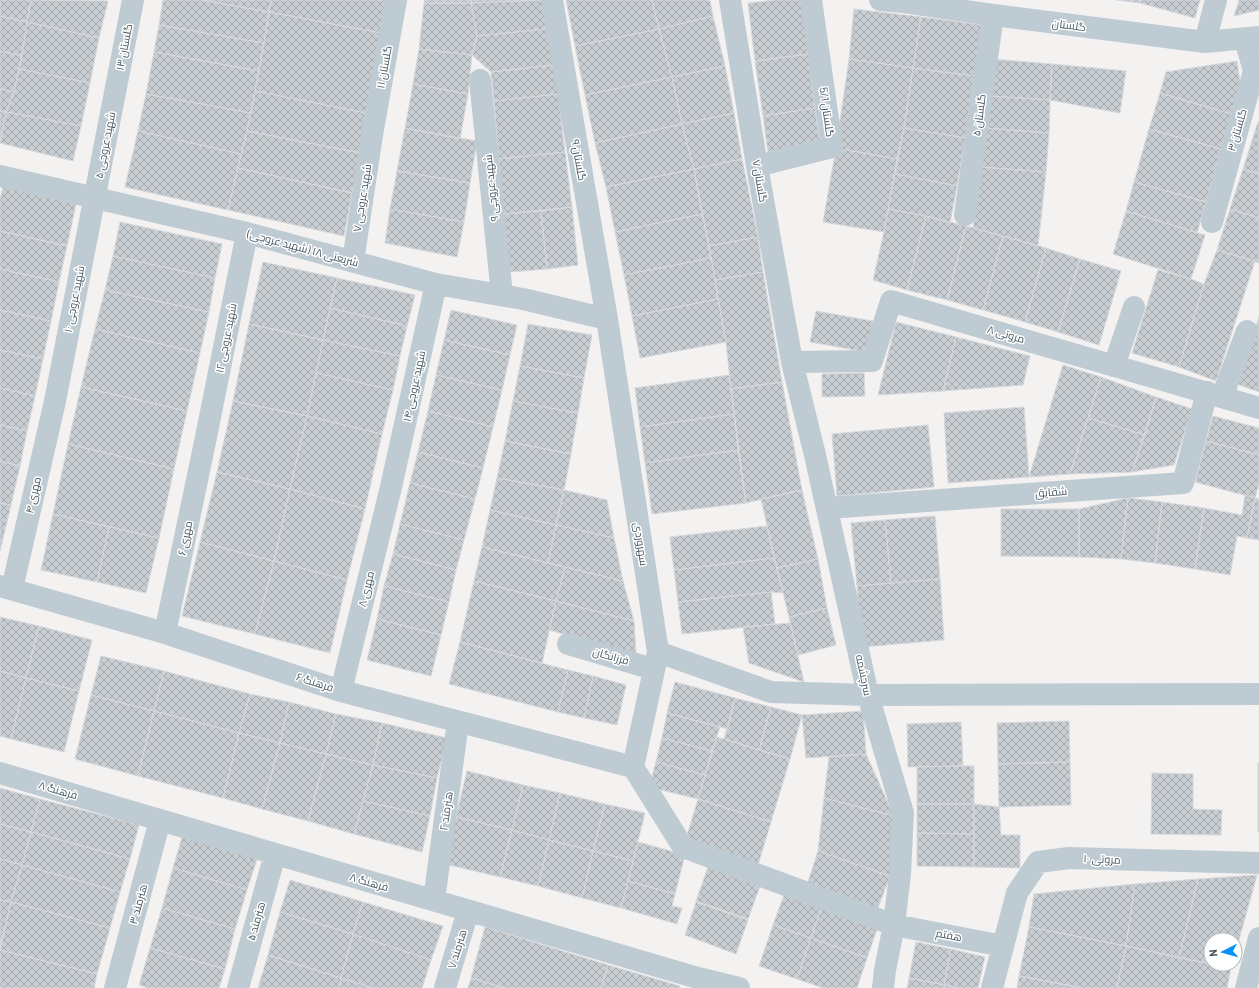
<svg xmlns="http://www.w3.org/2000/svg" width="1259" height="988" font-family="Barlow,Cairo,sans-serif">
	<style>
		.building { fill: url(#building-cross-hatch); stroke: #d5d8dd }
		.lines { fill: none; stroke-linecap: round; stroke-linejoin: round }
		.minor { stroke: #becbd2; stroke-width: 22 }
		.labels { text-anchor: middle; stroke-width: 3; stroke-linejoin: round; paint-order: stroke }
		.street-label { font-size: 11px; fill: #475861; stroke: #fff }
	</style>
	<defs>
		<pattern id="building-cross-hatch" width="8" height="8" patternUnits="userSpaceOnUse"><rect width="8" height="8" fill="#c8cdd2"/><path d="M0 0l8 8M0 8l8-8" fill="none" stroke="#a4a9ae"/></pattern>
	</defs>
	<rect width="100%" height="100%" fill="#f4f1f1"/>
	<path class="building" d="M0 0H31L27 22 0 16Z
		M31 0 108 1 99 38 27 22Z
		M163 0H202L269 12 264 43 159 25Z
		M202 0H271L269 12Z
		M271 0H386L381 33 269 12Z
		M425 0H471V3H424Z
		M471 0H543L471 3Z
		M543 0 546 29 477 36 471 3Z
		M566 0H652L659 29 575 46Z
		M652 0H710L713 16 659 29Z
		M775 0H802L808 54 755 61 748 3Z
		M1117 0H1141L1140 3Z
		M1141 0H1200L1195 18 1140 3Z
		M1239 0H1259V10L1234 16Z
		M424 3H471L477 36 472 55 419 49Z
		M854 9 921 17 913 68 849 59Z
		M269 12 381 33 366 113 255 91Z
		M0 16 27 22 22 56 0 51Z
		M713 16 725 66 672 77 659 29Z
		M921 17 983 25 974 76 913 68Z
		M27 22 99 38 90 83 19 69Z
		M159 25 264 43 259 71 154 52Z
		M546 29 554 65 491 72 472 55 477 36Z
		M659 29 672 77 585 95 575 46Z
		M419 49 472 55 468 94 413 84Z
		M0 51 22 56 14 92 0 89Z
		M154 52 259 71 251 113 146 94Z
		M808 54 815 108 763 116 755 61Z
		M849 59 913 68 904 128 897 159 836 148Z
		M991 59 1052 64 1050 100 988 96Z
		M1237 61 1240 82 1231 114 1160 93 1166 72Z
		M1052 64 1126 71 1120 113 1050 100Z
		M554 65 558 94 494 101 491 72Z
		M725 66 734 113 682 124 672 77Z
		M913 68 974 76 965 138 904 128Z
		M19 69 90 83 81 126 6 112 14 92Z
		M672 77 682 124 595 143 585 95Z
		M413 84 468 94 460 139 405 128Z
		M0 89 14 92 6 112 0 111Z
		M255 91 366 113 360 153 247 131Z
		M1160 93 1231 114 1221 149 1149 129Z
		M146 94 251 113 247 131 241 154 138 131Z
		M558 94 565 152 499 159 494 101Z
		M988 96 1050 100 1049 133 984 128Z
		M815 108 820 143 768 152 763 116Z
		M0 111 6 112 0 143Z
		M6 112 81 126 73 161 0 143Z
		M734 113 742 159 694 169 682 124Z
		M1258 122H1259V174L1243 169Z
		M682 124 694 169 606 187 595 143Z
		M405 128 477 141 470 183 397 171Z
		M904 128 965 138 957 186 895 174Z
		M984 128 1049 133 1046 172 981 167Z
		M1149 129 1221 149 1206 202 1134 182Z
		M138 131 241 154 228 210 125 187Z
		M247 131 360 153 352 193 238 168Z
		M836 148 897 159 884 232 823 222Z
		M565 152 572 207 504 214 499 159Z
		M742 159 758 237 709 246 694 169Z
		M981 167 1046 172 1038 246 973 228Z
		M238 168 352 193 344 236 228 210Z
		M694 169 702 214 615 232 606 187Z
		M1243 169 1259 174V218L1230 209Z
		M397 171 470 183 464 222 390 209Z
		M895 174 957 186 950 223 926 216 888 209Z
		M1134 182 1206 202 1197 233 1126 211Z
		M3 187 76 204 67 246 0 231V199Z
		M572 207 578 265 547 269 541 211Z
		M390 209 464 222 457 257 385 243Z
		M888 209 926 216 907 290 873 280 884 232Z
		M1230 209 1259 218V263L1217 250Z
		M541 211 547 269 509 272 504 214Z
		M1126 211 1205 235 1191 279 1113 254Z
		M702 214 711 258 624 275 615 232Z
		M926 216 966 226 947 300 907 290Z
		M120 222 222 244 215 278 113 256Z
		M966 226 1003 236 983 310 947 300Z
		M0 231 67 246 59 282 0 269Z
		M1003 236 1046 248 1025 322 983 310Z
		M758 237 763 272 715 280 709 246Z
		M1046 248 1080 259 1058 332 1025 322Z
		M1217 250 1255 261 1216 381 1179 367 1204 284Z
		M113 256 215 278 209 312 105 290Z
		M711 258 715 280 718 299 632 316 624 275Z
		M1080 259 1121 271 1099 345 1058 332Z
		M263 262 337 278 323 340 249 324Z
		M0 269 59 282 51 321 0 310Z
		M1158 270 1191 279 1204 284 1179 367 1132 353Z
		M763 272 782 382 731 389 726 342 715 280Z
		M337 278 415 295 407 326 330 308Z
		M105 290 209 312 200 353 95 329Z
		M718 299 726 342 640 358 632 316Z
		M330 308 407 326 400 356 323 340Z
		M0 310 51 321 43 359 0 350Z
		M451 310 517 325 510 355 444 340Z
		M816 311 873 321 867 352 810 342Z
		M1259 317V392L1237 384Z
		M896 322 956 337 943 391 878 395Z
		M249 324 323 340 307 416 233 401Z
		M528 324 592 335 584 378 520 366Z
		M95 329 200 353 187 411 81 387Z
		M956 337 1030 356 1023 385 943 391Z
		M323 340 400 356 393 390 316 373Z
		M444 340 510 355 502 390 436 375Z
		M0 350 43 359 35 396 0 388Z
		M1063 365 1101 377 1070 474 1029 477Z
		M520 366 584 378 578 413 513 401Z
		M316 373 393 390 382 434 307 416Z
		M864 373 865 396 822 397V374Z
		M436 375 502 390 493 427 428 411Z
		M729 375 734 414 640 427 635 388Z
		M1101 377 1156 397 1145 435 1088 418Z
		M782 382 802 490 746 503 731 389Z
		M81 387 187 411 174 469 68 444Z
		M0 388 35 396 27 431 0 425Z
		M1156 397 1192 409 1174 465 1132 472Z
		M233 401 307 416 290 489 217 472Z
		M513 401 578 413 571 454 505 441Z
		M1024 407 1029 477 948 483 944 413Z
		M428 411 493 427 483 468 418 452Z
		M734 414 738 450 645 463 640 427Z
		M307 416 382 434 365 509 290 489Z
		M1213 416 1259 428V455L1206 441Z
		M1088 418 1145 435 1132 472 1070 474Z
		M0 425 27 431 20 466 0 461Z
		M928 425 934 487 837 496 832 434Z
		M505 441 571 454 564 490 497 478Z
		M1206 441 1259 455V484L1255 498 1195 482Z
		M68 444 174 469 159 538 53 514Z
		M738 450 746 503 652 514 645 463Z
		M418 452 483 468 475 499 410 483Z
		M0 461 20 466 11 505 0 503Z
		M217 472 290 489 274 561 200 542Z
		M497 478 564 490 556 525 490 510Z
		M410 483 475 499 464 540 400 524Z
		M290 489 365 509 347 580 274 561Z
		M564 490 607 500 614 538 556 525Z
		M802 490 818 559 777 568 761 499Z
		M1245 495 1255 498 1247 538 1237 536 1230 575 1195 569 1204 508 1242 515Z
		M1128 498 1162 502 1155 563 1121 559Z
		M1128 498 1121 559 1079 557V509Z
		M1255 498 1259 499V540L1247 538Z
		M1162 502 1204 508 1195 569 1155 563Z
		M0 503 11 505 0 551Z
		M1001 509H1079V557L1001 556Z
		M490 510 556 525 548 563 482 547Z
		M53 514 109 527 97 582 41 570Z
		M935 516 940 579 891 583 885 520Z
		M885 520 891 583 857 586 851 523Z
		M400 524 464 540 456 570 393 554Z
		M556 525 614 538 623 581 548 563Z
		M767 526 774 558 674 570 670 537Z
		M109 527 159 538 146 593 97 582Z
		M200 542 274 561 255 634 182 616Z
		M482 547 565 567 556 601 474 581Z
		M393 554 456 570 449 602 384 586Z
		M774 558 783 593 771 592 678 602 674 570Z
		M818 559 827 608 789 617 777 568Z
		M274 561 347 580 330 653 255 634Z
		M565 567 623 581 634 621 556 601Z
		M940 579 944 640 862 647 857 586Z
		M474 581 556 601 542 663 460 642Z
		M384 586 449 602 441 635 377 619Z
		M771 592 775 624 682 634 678 602Z
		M556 601 634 621 636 654 549 630Z
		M827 608 836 645 798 655 789 617Z
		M0 617 39 626 26 678 0 671Z
		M377 619 441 635 431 676 367 660Z
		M790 623 804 682 749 663 743 627Z
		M39 626 92 640 79 691 26 678Z
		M460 642 568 670 558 712 449 684Z
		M101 656 164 671 154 711 91 695Z
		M568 670 593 676 584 718 558 712Z
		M0 671 26 678 11 739 0 736Z
		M164 671 250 694 239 733 154 711Z
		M593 676 626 685 617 725 584 718Z
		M26 678 79 691 64 752 11 739Z
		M675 682 735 698 728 729 667 713Z
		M250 694 289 702 280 743 239 733Z
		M91 695 154 711 138 776 75 759Z
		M735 698 771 707 759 750 724 739Z
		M289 702 336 714 326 754 280 743Z
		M771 707 802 715 790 759 759 750Z
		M154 711 239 733 223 798 138 776Z
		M863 711 866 754 806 758 802 715Z
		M667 713 720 727 712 751 662 738Z
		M336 714 382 723 373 765 326 754Z
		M1069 721 1070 762 998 764 997 723Z
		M961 722 963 766 908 767 907 724Z
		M382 723 447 738 437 778 373 765Z
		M239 733 280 743 262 809 223 798Z
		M717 737 790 759 771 822 698 799Z
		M662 738 712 751 705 775 656 762Z
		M280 743 326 754 308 821 262 809Z
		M326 754 373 765 354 834 308 821Z
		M866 754 894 816 824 798 829 757Z
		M656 762 705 775 698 799 649 787Z
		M1070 762 1071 805 999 807 998 764Z
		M1258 763H1259V832H1258Z
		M373 765 437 778 430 816 363 801Z
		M963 766H974V804H917V767Z
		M467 771 523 785 512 830 456 817Z
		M1152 773 1193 774V809L1222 810 1221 835 1151 834Z
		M523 785 560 793 549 840 512 830Z
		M0 788 40 799 31 832 0 824Z
		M560 793 605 804 593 851 549 840Z
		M824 798 894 816 890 876 818 851Z
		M40 799 139 825 130 859 31 832Z
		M698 799 771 822 758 865 685 842Z
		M363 801 430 816 422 852 354 834Z
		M605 804 645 813 633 861 593 851Z
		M917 804H974V834L917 833Z
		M974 804 999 807 1001 835H1020V868L974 867Z
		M456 817 512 830 500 877 445 864Z
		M0 824 31 832 22 865 0 859Z
		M512 830 549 840 538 886 500 877Z
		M31 832 130 859 120 892 22 865Z
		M917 833 974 834V867L917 866Z
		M183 834 258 856 247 890 173 868Z
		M549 840 593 851 582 898 538 886Z
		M638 842 685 855 675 894 628 881Z
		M593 851 633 861 621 908 582 898Z
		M818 851 890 876 876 913 806 888Z
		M0 859 22 865 11 902 0 900Z
		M22 865 120 892 110 928 11 902Z
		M708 867 760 886 748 919 696 901Z
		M173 868 247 890 235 929 162 908Z
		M1257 875 1235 954V940H1211V964H1232L1231 968 1179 958 1198 879Z
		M1198 879 1179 958 1126 946 1135 884Z
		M290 880 363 902 353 934 280 912Z
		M628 881 675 894 672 906 682 908 677 924 621 908Z
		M1135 884 1126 946 1029 927 1034 894Z
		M784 895 821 909 811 938 773 925Z
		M0 900 11 902 0 947Z
		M11 902 110 928 97 974 0 950Z
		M363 902 443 926 431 960 353 934Z
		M696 902 748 920 736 954 685 935Z
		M162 908 235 929 225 969 150 948Z
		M821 909 877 929 867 958 811 938Z
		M280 912 353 934 341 978 268 955Z
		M773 925 811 938 797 979 759 966Z
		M485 927 608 965 601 988H505L471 978Z
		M1029 927 1126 946 1117 988H1083L1019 976Z
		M353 934 431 960 422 988H373L341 978Z
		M811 938 867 958 857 988H823L797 979Z
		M916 942 951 949 944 985 909 978Z
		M1126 946 1231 968 1227 988H1117Z
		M150 948 225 969 219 988H148L139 985Z
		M951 949 985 957 978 988H960L944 985Z
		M0 950 97 974 94 988H0Z
		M268 955 341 978 339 988H258Z
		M608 965 680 986 679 988H601Z
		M1019 976 1083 988H1017Z
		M341 978 373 988H339Z
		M471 978 505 988H468Z
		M909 978 944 985 960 988H907Z"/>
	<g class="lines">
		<path class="minor" d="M552 0 607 319 658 652 633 767
			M730 0 757 166 792 362 815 455 868 695 903 813 900 874 894 925 885 970 883 988
			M880 0 904 2 993 15 1205 42 1259 37
			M1205 42 1216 0
			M480 80 502 295
			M757 166 832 147 811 0
			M0 176 247 233 436 284 523 299 607 319
			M965 215 993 15
			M1212 222 1254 71 1245 39
			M353 261 372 135 396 0
			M792 362 872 361 891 301 1259 408
			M1114 366 1134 307
			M1222 397 1247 331
			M827 508 1183 483 1207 392
			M0 586 165 633 341 691 633 767
			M12 589 55 401 133 0
			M165 633 205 442 247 233
			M568 644 653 669
			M658 652 771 692 868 695 1259 694
			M341 691 391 487 436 284
			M633 767 683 847 894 925 1003 946
			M0 773 698 978 739 988
			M434 900 458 722
			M115 988 160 820
			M238 988 275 854
			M445 988 468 911
			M992 988 1017 893 1038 862 1069 858 1259 863
			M1246 988 1259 938"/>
	</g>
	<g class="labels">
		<g class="street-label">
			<text transform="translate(1069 25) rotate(7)" y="4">گلستان</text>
			<text transform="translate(124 47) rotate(-79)" y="4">گلستان ۱۳</text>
			<text transform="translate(384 67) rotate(-80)" y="4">گلستان ۱۱</text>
			<text transform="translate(827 112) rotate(82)" y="4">گلستان 5/1</text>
			<text transform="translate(979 115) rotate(-82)" y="4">گلستان ۵</text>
			<text transform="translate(1237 130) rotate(-74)" y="4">گلستان ۳</text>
			<text transform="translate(105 145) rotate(-79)" y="4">شهید عروجی ۵</text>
			<text transform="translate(579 160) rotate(80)" y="4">گلستان ۹</text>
			<text transform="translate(760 181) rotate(80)" y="4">گلستان ۷</text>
			<text transform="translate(491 188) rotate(-96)" y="4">شهید عروجی ۹</text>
			<text transform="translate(362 198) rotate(-81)" y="4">شهید عروجی ۷</text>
			<text transform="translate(303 248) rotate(15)" y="4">شریعتی ۱۸ (شهید عروجی)</text>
			<text transform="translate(74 299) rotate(-79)" y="4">شهید عروجی ۱۰</text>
			<text transform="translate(1006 334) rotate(16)" y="4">مروتی ۸</text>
			<text transform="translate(226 338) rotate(-79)" y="4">شهید عروجی ۱۲</text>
			<text transform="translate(414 386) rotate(-78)" y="4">شهید عروجی ۱۴</text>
			<text transform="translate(1051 492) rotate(-4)" y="4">شقایق</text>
			<text transform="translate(33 495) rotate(-77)" y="4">مهری ۴</text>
			<text transform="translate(185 538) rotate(-78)" y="4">مهری ۶</text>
			<text transform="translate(641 544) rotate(81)" y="4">سهروردی</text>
			<text transform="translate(366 589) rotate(-76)" y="4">مهری ۸</text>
			<text transform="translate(611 656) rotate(16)" y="4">فرزانگان</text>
			<text transform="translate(864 675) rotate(78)" y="4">سرچشمه</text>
			<text transform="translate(315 682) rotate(18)" y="4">فرهنگ ۶</text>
			<text transform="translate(58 790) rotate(16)" y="4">فرهنگ ۸</text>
			<text transform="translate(446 811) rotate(-82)" y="4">هنرمند ۲</text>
			<text transform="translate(1102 859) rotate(2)" y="4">مروتی ۱۰</text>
			<text transform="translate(369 882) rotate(16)" y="4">فرهنگ ۸</text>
			<text transform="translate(138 904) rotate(-75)" y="4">هنرمند ۳</text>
			<text transform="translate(256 921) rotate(-74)" y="4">هنرمند ۵</text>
			<text transform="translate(949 935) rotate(11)" y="4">هفتم</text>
			<text transform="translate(457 949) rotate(-73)" y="4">هنرمند ۷</text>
		</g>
	</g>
	<g transform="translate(1223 952) rotate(264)"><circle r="19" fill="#ffffff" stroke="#b5bcc0"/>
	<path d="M0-3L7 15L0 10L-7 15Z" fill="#0792f7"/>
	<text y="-6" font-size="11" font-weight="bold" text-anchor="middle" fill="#475861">N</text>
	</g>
</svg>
